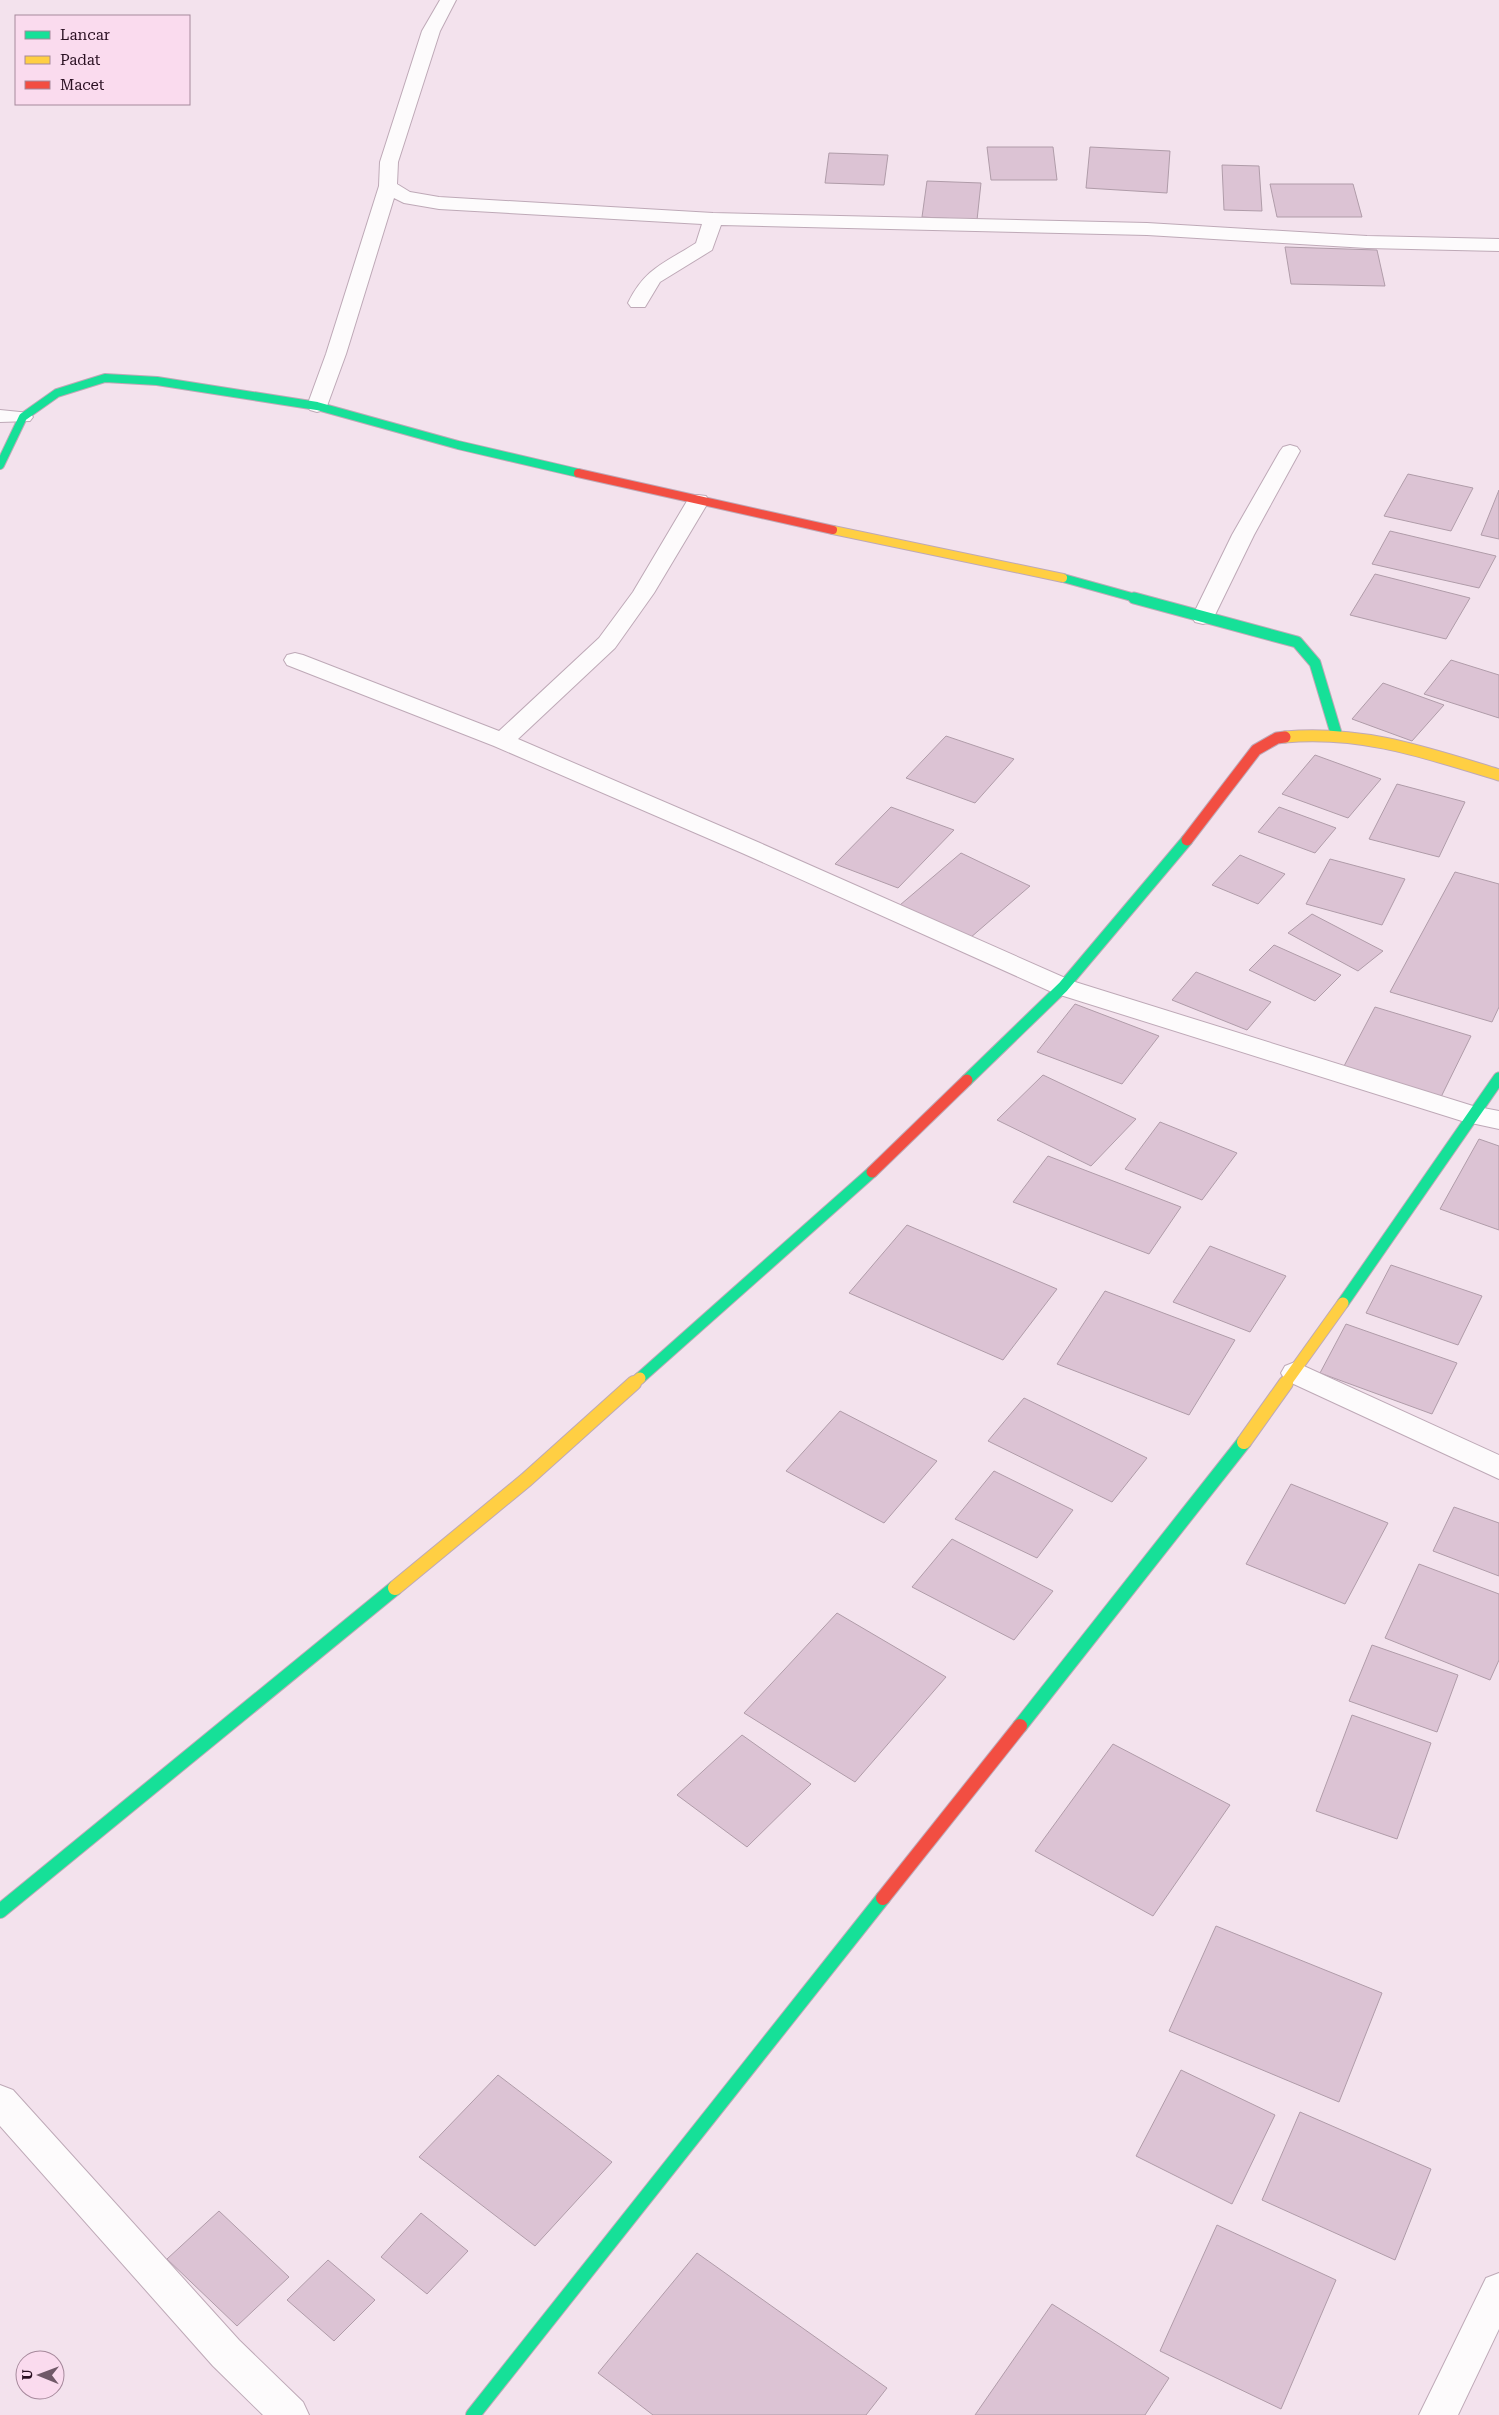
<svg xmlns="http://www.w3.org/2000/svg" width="1499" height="2415" font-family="'Roboto Serif',serif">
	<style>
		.building { fill: #dcc3d4; stroke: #b09ca9 }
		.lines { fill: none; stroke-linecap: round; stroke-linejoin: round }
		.street-casing { stroke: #bea9b7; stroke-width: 2 }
		.fast-far2-casing { stroke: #bea9b7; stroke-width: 10 }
		.fast-far1-casing { stroke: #bea9b7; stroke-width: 13 }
		.fast-casing { stroke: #bea9b7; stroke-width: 16 }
		.slow-far2-casing { stroke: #bea9b7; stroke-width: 10 }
		.slow-far1-casing { stroke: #bea9b7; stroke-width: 13 }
		.slow-casing { stroke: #bea9b7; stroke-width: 16 }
		.jam-far2-casing { stroke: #bea9b7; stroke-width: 10 }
		.jam-far1-casing { stroke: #bea9b7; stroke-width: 13 }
		.jam-casing { stroke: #bea9b7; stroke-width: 16 }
		.street { fill: #fdfbfc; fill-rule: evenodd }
		.fast-far2 { stroke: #16e098; stroke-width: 8 }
		.fast-far1 { stroke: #16e098; stroke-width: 11 }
		.fast { stroke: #16e098; stroke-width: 14 }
		.slow-far2 { stroke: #ffcf43; stroke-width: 8 }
		.slow-far1 { stroke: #ffcf43; stroke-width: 11 }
		.slow { stroke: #ffcf43; stroke-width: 14 }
		.jam-far2 { stroke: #f24e42; stroke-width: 8 }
		.jam-far1 { stroke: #f24e42; stroke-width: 11 }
		.jam { stroke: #f24e42; stroke-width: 14 }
	</style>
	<rect width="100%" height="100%" fill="#f3e2ed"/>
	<path class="building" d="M987 147H1053L1057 180H991Z
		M1090 147 1170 151 1167 193 1086 188Z
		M829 153 888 155 884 185 825 183Z
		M1222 165 1259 166 1262 211 1224 210Z
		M927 181 981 183 977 220 922 217Z
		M1270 184H1353L1362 217H1277Z
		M1285 247 1377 250 1385 286 1291 284Z
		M1408 474 1473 488 1451 531 1384 516Z
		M1499 490V539L1481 535Z
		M1390 531 1496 556 1479 588 1372 564Z
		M1375 574 1470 598 1446 639 1350 615Z
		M1451 660 1499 675V718L1424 694Z
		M1383 683 1444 705 1412 741 1352 719Z
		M946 736 1014 759 975 803 906 778Z
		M1315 755 1381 779 1348 818 1282 794Z
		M1397 784 1465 802 1439 857 1369 839Z
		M891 807 954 830 898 888 835 864Z
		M1279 807 1336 828 1315 853 1258 832Z
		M961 853 1030 886 970 938 900 905Z
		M1240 855 1285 874 1258 904 1212 885Z
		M1330 859 1405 879 1382 925 1306 904Z
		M1455 872 1499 884V1007L1492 1022 1390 992Z
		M1312 914 1383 951 1358 971 1288 933Z
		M1274 945 1341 975 1315 1001 1249 970Z
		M1196 972 1271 1002 1247 1030 1172 1000Z
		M1075 1004 1159 1036 1122 1084 1037 1052Z
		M1375 1007 1471 1036 1441 1097 1343 1068Z
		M1043 1075 1136 1119 1091 1166 997 1120Z
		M1160 1122 1237 1153 1202 1200 1125 1169Z
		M1479 1139 1499 1146V1230L1440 1209Z
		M1048 1156 1181 1207 1149 1254 1013 1202Z
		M907 1225 1057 1289 1003 1360 849 1293Z
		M1210 1246 1286 1276 1250 1332 1173 1302Z
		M1391 1265 1482 1296 1458 1345 1366 1313Z
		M1105 1291 1235 1340 1189 1415 1057 1364Z
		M1346 1324 1457 1363 1432 1414 1320 1373Z
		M1024 1398 1147 1458 1112 1502 988 1441Z
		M840 1411 937 1461 884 1523 786 1471Z
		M994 1471 1073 1510 1037 1558 955 1519Z
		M1291 1484 1388 1523 1345 1604 1246 1564Z
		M1454 1507 1499 1523V1576L1433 1551Z
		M952 1539 1053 1591 1014 1640 912 1587Z
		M1419 1564 1499 1594V1660L1490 1680 1385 1638Z
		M837 1613 946 1677 855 1782 744 1713Z
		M1372 1645 1458 1675 1437 1732 1349 1701Z
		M1352 1715 1431 1743 1397 1839 1316 1811Z
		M742 1735 811 1784 747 1847 677 1795Z
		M1113 1744 1230 1805 1153 1916 1035 1851Z
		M1216 1926 1382 1993 1339 2102 1169 2031Z
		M1181 2070 1275 2115 1232 2204 1136 2156Z
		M498 2075 612 2162 535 2246 419 2157Z
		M1300 2112 1431 2169 1395 2260 1262 2200Z
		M219 2211 289 2277 237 2326 167 2259Z
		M421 2213 468 2251 427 2294 381 2257Z
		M1217 2225 1336 2280 1281 2409 1160 2351Z
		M697 2253 887 2388 866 2415H653L598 2373Z
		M328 2260 375 2300 334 2341 287 2300Z
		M1052 2304 1169 2378 1145 2415H975Z"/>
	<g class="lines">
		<defs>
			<path id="street" d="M440 0H456L440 31 398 162 397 184 410 192 439 197 713 213 1147 223 1367 236 1499 239V251L1367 248 1147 235 721 225 712 250 660 282 645 307H631L628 303C645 268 665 263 696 243L702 224 439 209 404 203 394 198 346 354 327 406 324 410 317 412 310 410 307 406 326 354 379 186 380 162 422 31Z
				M0 410 30 413 33 417 30 421 0 422Z
				M1290 445 1297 447 1300 451 1254 535 1214 617 1211 622 1203 624 1195 622 1192 617 1232 535 1280 451 1283 447Z
				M698 495 706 496 709 501 654 593 615 648 518 739 760 843 1072 981 1473 1106 1499 1111V1129L1462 1121 1054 993 742 853 494 746 287 665 284 660 287 655 295 653 303 655 499 731 599 638 633 592 687 501 690 496Z
				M1295 1362 1499 1455V1479L1285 1380 1281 1373 1285 1366Z
				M0 2085 13 2090 239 2340 303 2402 309 2415H263L213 2366 0 2126Z
				M1499 2273V2329L1458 2415H1419L1486 2278Z"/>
			<path id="fast-far2" d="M0 465 23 417 57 393 105 378 157 381 317 406 458 445 578 473
				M1063 578 1139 599"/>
			<path id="fast-far1" d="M1134 598 1297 642 1315 663 1336 733
				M967 1080 1063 987 1187 840
				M1343 1303 1499 1078
				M640 1378 872 1172"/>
			<path id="fast" d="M1020 1726 1244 1442
				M0 1911 395 1588
				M473 2415 883 1898"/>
			<path id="slow-far2" d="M833 530 1063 578"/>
			<path id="slow-far1" d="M1285 737C1362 730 1427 753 1499 775
				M633 1384 640 1378
				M1285 1384 1343 1303"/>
			<path id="slow" d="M1244 1442 1286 1383
				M395 1588 526 1480 634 1383"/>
			<path id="jam-far2" d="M578 473 833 530"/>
			<path id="jam-far1" d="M1187 840 1256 750 1277 738 1285 737
				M872 1172 967 1080"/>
			<path id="jam" d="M883 1898 1020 1726"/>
		</defs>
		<use href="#street" class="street-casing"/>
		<use href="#fast-far2" class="fast-far2-casing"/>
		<use href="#fast-far1" class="fast-far1-casing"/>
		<use href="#fast" class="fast-casing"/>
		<use href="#slow-far2" class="slow-far2-casing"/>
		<use href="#slow-far1" class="slow-far1-casing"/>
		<use href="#slow" class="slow-casing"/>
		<use href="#jam-far2" class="jam-far2-casing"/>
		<use href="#jam-far1" class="jam-far1-casing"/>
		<use href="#jam" class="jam-casing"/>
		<use href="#street" class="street"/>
		<use href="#fast-far2" class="fast-far2"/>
		<use href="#fast-far1" class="fast-far1"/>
		<use href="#fast" class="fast"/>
		<use href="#slow-far2" class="slow-far2"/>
		<use href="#slow-far1" class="slow-far1"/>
		<use href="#slow" class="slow"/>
		<use href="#jam-far2" class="jam-far2"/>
		<use href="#jam-far1" class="jam-far1"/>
		<use href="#jam" class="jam"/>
	</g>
	<rect x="15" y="15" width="175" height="90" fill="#fadbee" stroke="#a6899c"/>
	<rect x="25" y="31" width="25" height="8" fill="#16e098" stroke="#a6899c"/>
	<text x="60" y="40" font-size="15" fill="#290f21">Lancar</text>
	<rect x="25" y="56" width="25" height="8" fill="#ffcf43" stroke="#a6899c"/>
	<text x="60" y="65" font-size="15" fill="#290f21">Padat</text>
	<rect x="25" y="81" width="25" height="8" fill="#f24e42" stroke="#a6899c"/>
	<text x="60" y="90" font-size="15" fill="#290f21">Macet</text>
	<g transform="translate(40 2375) rotate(271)"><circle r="24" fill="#fadbee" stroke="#a6899c"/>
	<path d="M0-4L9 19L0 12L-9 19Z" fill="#705968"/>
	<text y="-8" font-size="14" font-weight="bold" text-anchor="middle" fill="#290f21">U</text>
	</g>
</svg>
